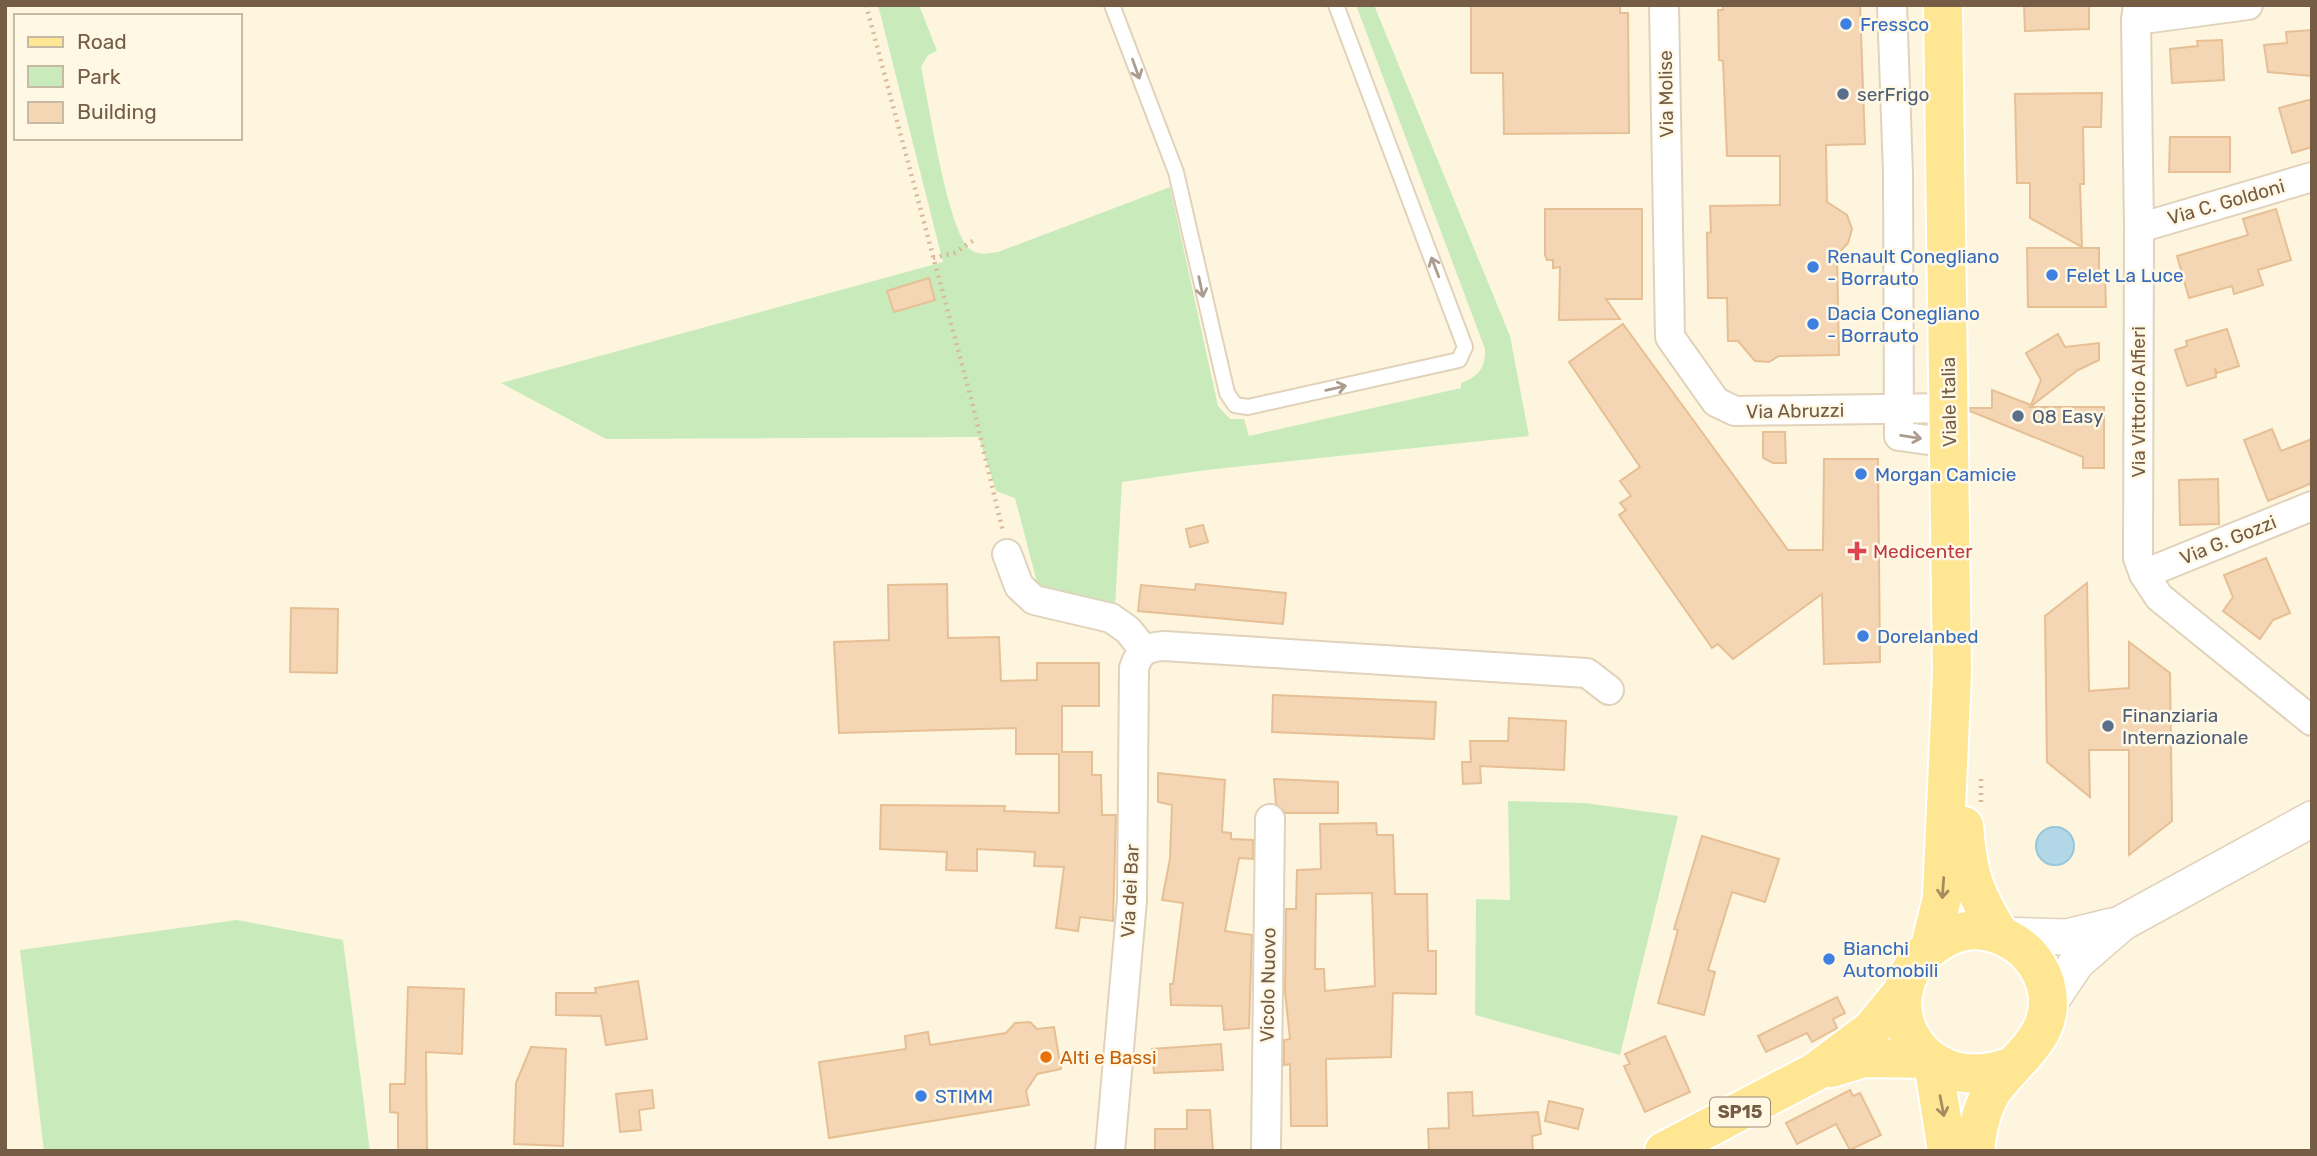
<svg xmlns="http://www.w3.org/2000/svg" width="2317" height="1156" font-family="Rubik,sans-serif">
<style>
.green{fill:#c9ebbc}
.water{fill:#b2d8e7;stroke:#98c6d9;stroke-width:2}
.building{fill:#f4d6b4;stroke:#e7bf94;stroke-width:2;fill-rule:evenodd}
.lines{fill:none;stroke-linecap:round;stroke-linejoin:round}
.service-casing{stroke:#e1d2ba;stroke-width:18}
.minor-casing{stroke:#e1d2ba;stroke-width:32}
.tertiary-casing{stroke:#e1d2ba;stroke-width:38}
.primary-casing{stroke:#fff;stroke-width:42}
.path{stroke:#d8ba98;stroke-width:4.5;stroke-dasharray:2 5;stroke-linecap:butt}
.service{stroke:#fff;stroke-width:14}
.minor{stroke:#fff;stroke-width:28}
.tertiary{stroke:#fff;stroke-width:35}
.primary{stroke:#ffe693;stroke-width:38}
.oneway{stroke:#ac9d8f}
.oneway2{stroke:#a58c60}
.shop-dot{fill:#3f7fe0;stroke:#fff8e5;stroke-width:2.5}
.service-dot{fill:#5c6f8a;stroke:#fff8e5;stroke-width:2.5}
.health-dot{fill:#e0444e;stroke:#fff8e5;stroke-width:2.5}
.food-dot{fill:#e8710a;stroke:#fff8e5;stroke-width:2.5}
.labels{text-anchor:middle;dominant-baseline:central;stroke-width:5;stroke-linejoin:round;paint-order:stroke}
.shield{fill:#fff8e5;stroke:#9e8b75;stroke-width:2}
.shield-label{font-size:18px;font-weight:bold;fill:#745c45}
.shop-label{font-size:19px;fill:#366cbe;stroke:#fff8e5;text-anchor:start}
.street-label{font-size:19px;fill:#745c45;stroke:#fff8e5}
.service-label{font-size:19px;fill:#4e5e75;stroke:#fff8e5;text-anchor:start}
.health-label{font-size:19px;fill:#be3a42;stroke:#fff8e5;text-anchor:start}
.food-label{font-size:19px;fill:#c56008;stroke:#fff8e5;text-anchor:start}
</style>
<rect width="100%" height="100%" fill="#fdf5de"/>
<g class="green">
<path d="M878 5H919L937 51 928 55 921 67C928 99 948 235 971 250 980 256 988 253 998 252L1170 187 1218 406 1230 419H1244L1249 436 1461 388V383C1478 377 1486 368 1485 349L1356 5H1374L1510 336 1529 436 1206 470 1122 482 1115 608 1039 590 1015 498 996 491 979 437 606 439 501 383 943 262Z"/>
<path d="M1508 801 1585 803 1678 816 1620 1055 1475 1015 1476 899 1510 900Z"/>
<path d="M237 920 343 940 370 1151H44L20 950Z"/>
</g>
<circle class="water" cx="2055" cy="846" r="19"/>
<g class="building">
<path d="M1471 5H1620V13H1628L1629 133 1504 134 1503 73H1471Z"/>
<path d="M1723 5H1860L1865 144 1826 145 1827 202 1847 215 1852 229 1848 243 1837 255 1839 355 1779 356 1769 362 1755 361 1738 341H1728L1727 298H1708L1707 233 1711 232 1710 206 1780 205V156H1727L1723 61 1719 60 1718 10H1723Z"/>
<path d="M2024 5H2089V29L2025 31Z"/>
<path d="M2312 30V76L2268 72 2264 45 2287 43 2286 32Z"/>
<path d="M2222 40 2224 80 2172 83 2170 49 2198 46 2197 41Z"/>
<path d="M2102 93 2101 127H2083L2084 184H2080L2082 247 2030 218V183H2017L2015 94Z"/>
<path d="M2312 99V147L2292 153 2279 108Z"/>
<path d="M2170 137H2230V172H2169Z"/>
<path d="M1545 209H1642V299H1606L1620 319 1559 320 1560 267 1553 268V260H1547L1545 255Z"/>
<path d="M2276 209 2291 260 2258 270 2263 285 2234 294 2232 286 2189 298 2177 256 2248 235 2243 219Z"/>
<path d="M2027 248H2099V276H2105L2106 307H2028Z"/>
<path d="M929 278 935 300 894 312 887 291Z"/>
<path d="M1623 324 1788 550H1823L1824 459H1878L1880 662 1824 664 1822 594 1733 659 1718 644 1712 648 1619 515 1626 510 1620 503 1631 496 1620 481 1640 467 1569 362Z"/>
<path d="M2227 329 2239 366 2217 373 2215 368 2216 377 2187 386 2175 350 2187 346 2186 341Z"/>
<path d="M2058 334 2065 347 2099 343V360L2078 370 2030 407H2104V468H2083V457L1970 411V408H1992V390L2031 405 2041 380 2026 353Z"/>
<path d="M2272 429 2281 451 2312 439V483L2268 501 2244 440Z"/>
<path d="M1763 432H1785L1786 463H1773L1763 458Z"/>
<path d="M2218 479 2219 524 2180 525 2179 480Z"/>
<path d="M1203 525 1208 542 1190 547 1186 529Z"/>
<path d="M2266 558 2290 613 2273 620 2260 639 2223 611 2233 597 2224 575Z"/>
<path d="M2087 583 2089 691 2129 688V642L2170 673 2172 821 2129 855V750H2089L2090 797 2047 762 2045 616Z"/>
<path d="M947 584 948 638 999 637 1001 681 1037 680V663H1099V706H1062V752H1092V775H1101L1102 815H1116L1113 921 1080 917 1078 931 1056 928 1064 867 1034 866 1035 852 977 849V871L946 870 947 852 880 849 881 805 1005 806 1004 811 1059 813V754H1016V728L839 733 834 642 889 640 888 585Z"/>
<path d="M1196 584 1286 593 1283 624 1138 611 1141 585 1195 590Z"/>
<path d="M291 608 338 609 337 673 290 672Z"/>
<path d="M1273 695 1436 702 1434 739 1272 732Z"/>
<path d="M1509 718 1566 721 1564 770 1480 766 1481 783 1463 784 1462 762H1471L1470 741H1508Z"/>
<path d="M1158 773 1225 780 1222 832 1231 833V839L1253 840V859L1239 858 1225 931 1252 935 1249 1028 1224 1030 1222 1006 1171 1005 1170 984H1173L1183 903 1162 900 1170 859 1172 805 1158 802Z"/>
<path d="M1274 779 1338 782V813H1285L1276 804Z"/>
<path d="M1376 823 1377 835H1393L1395 894H1427L1428 951H1436V994L1393 993 1391 1057 1326 1059 1327 1126H1291L1290 1064 1284 1065V1040L1290 1039 1285 992 1286 909H1296L1297 870 1321 869 1320 824ZM1372 893 1375 986 1325 991 1324 969H1315L1316 894Z"/>
<path d="M1702 836 1779 859 1765 902 1732 892 1708 970 1715 972 1704 1015 1658 1003 1678 930 1674 929Z"/>
<path d="M638 981 647 1039 606 1045 601 1016 556 1015V993H596L595 988Z"/>
<path d="M408 987 464 989 462 1054 426 1052 427 1151H398V1113L390 1112V1084H405Z"/>
<path d="M1837 997 1845 1013 1833 1019 1837 1028 1812 1042 1807 1033 1766 1052 1758 1036Z"/>
<path d="M1030 1022 1037 1029 1054 1027 1061 1069 1037 1074 1026 1091 1029 1105 829 1138 819 1062 906 1049 905 1036 928 1032 930 1045 1006 1033 1015 1023Z"/>
<path d="M1665 1036 1690 1092 1645 1112 1624 1066 1630 1064 1625 1054Z"/>
<path d="M1221 1044 1223 1070 1154 1073 1152 1049Z"/>
<path d="M531 1047 566 1049 563 1146 514 1144 516 1083Z"/>
<path d="M652 1090 654 1108 639 1110 641 1130 620 1132 616 1094Z"/>
<path d="M1850 1090 1853 1096 1860 1093 1881 1135 1850 1150 1836 1124 1797 1144 1786 1123Z"/>
<path d="M1472 1092 1473 1116 1538 1112 1541 1134 1532 1136 1533 1151H1429L1428 1129 1449 1128 1448 1093Z"/>
<path d="M1549 1101 1583 1109 1578 1129 1545 1121Z"/>
<path d="M1187 1110H1210L1213 1151H1155V1129H1187Z"/>
</g>
<g class="lines">
<g class="service-casing">
<path id="service" d="M1112 5 1176 172 1227 393 1235 405 1248 407 1459 360 1465 347 1336 5"/>
</g>
<g class="minor-casing">
<g id="minor">
<path d="M1664 5 1670 337 1716 402 1735 411 1949 408"/>
<path d="M1892 5 1898 173 1899 436 1950 443"/>
<path d="M2138 5 2136 20 2139 228 2138 558 2144 574 2159 597 2312 721"/>
<path d="M2136 20 2248 5"/>
<path d="M2139 228 2312 177"/>
<path d="M1007 554 1019 586 1034 600 1111 618 1128 630 1144 650"/>
<path d="M2144 574 2312 506"/>
<path d="M1110 1151 1132 900 1134 668C1139 651 1147 647 1164 646L1587 673 1609 690"/>
<path d="M1266 1151 1270 819"/>
</g>
</g>
<g class="tertiary-casing">
<g id="tertiary">
<path d="M2000 935 2067 937 2112 926"/>
<path d="M2048 1005 2077 962 2122 923 2312 819"/>
</g>
</g>
<g class="primary-casing">
<g id="primary">
<path d="M1964 826C1968 875 1974 893 2000 935"/>
<path d="M1930 947 1942 898 1952 673 1943 5"/>
<path d="M1933 1062 1947 1151"/>
<path d="M1831 1068 1864 1058 1929 1059"/>
<path d="M1664 1151 1815 1072 1871 1030 1904 990"/>
<path d="M1975 1151C1977 1130 1981 1108 1993 1090 2012 1062 2048 1041 2048 1003 2048 976 2032 951 2008 939 1987 928 1963 927 1942 940 1861 987 1914 1102 2009 1067"/>
</g>
</g>
<g class="path">
<path d="M866 5 972 402 1003 532"/>
<path d="M933 258 954 253 974 240"/>
<path d="M1981 779V802"/>
</g>
<use href="#service" class="service"/>
<use href="#minor" class="minor"/>
<use href="#tertiary" class="tertiary"/>
<use href="#primary" class="primary"/>
</g>
<defs><path id="oneway-shaft" d="M-6 0H5M1.5-3L5.5 0L1.5 3" fill="none" stroke-width="1.6" stroke-linecap="round" stroke-linejoin="round" transform="scale(1.75)"/></defs>
<g class="oneway">
<use href="#oneway-shaft" transform="translate(1136 69) rotate(70)"/>
<use href="#oneway-shaft" transform="translate(1435 267) rotate(-111)"/>
<use href="#oneway-shaft" transform="translate(1201 287) rotate(78)"/>
<use href="#oneway-shaft" transform="translate(1336 388) rotate(-13)"/>
<use href="#oneway-shaft" transform="translate(1911 437) rotate(9)"/>
</g>
<g class="oneway2">
<use href="#oneway-shaft" transform="translate(1943 888) rotate(94)"/>
<use href="#oneway-shaft" transform="translate(1942 1106) rotate(79)"/>
</g>
<g class="shop-dot">
<circle cx="1846" cy="24" r="7"/>
<circle cx="1813" cy="267" r="7"/>
<circle cx="2052" cy="275" r="7"/>
<circle cx="1813" cy="324" r="7"/>
<circle cx="1861" cy="474" r="7"/>
<circle cx="1863" cy="636" r="7"/>
<circle cx="1829" cy="959" r="7"/>
<circle cx="921" cy="1096" r="7"/>
</g>
<g class="service-dot">
<circle cx="1843" cy="94" r="7"/>
<circle cx="2018" cy="416" r="7"/>
<circle cx="2108" cy="726" r="7"/>
</g>
<path class="health-dot" d="M1853.5 540.5h7v7h7v7h-7v7h-7v-7h-7v-7h7z"/>
<circle class="food-dot" cx="1046" cy="1057" r="7"/>
<g class="labels">
<rect class="shield" x="1710" y="1097.5" width="60" height="29" rx="5"/>
<g class="shield-label">
<text x="1740" y="1112">SP15</text>
</g>
<g class="shop-label">
<text x="1860" y="24">Fressco</text>
<text x="1827" y="256">Renault Conegliano<tspan x="1827" dy="22">- Borrauto</tspan></text>
<text x="2066" y="275">Felet La Luce</text>
<text x="1827" y="313">Dacia Conegliano<tspan x="1827" dy="22">- Borrauto</tspan></text>
<text x="1875" y="474">Morgan Camicie</text>
<text x="1877" y="636">Dorelanbed</text>
<text x="1843" y="948">Bianchi<tspan x="1843" dy="22">Automobili</tspan></text>
<text x="935" y="1096">STIMM</text>
</g>
<g class="street-label">
<text transform="translate(1666 94) rotate(-91)">Via Molise</text>
<text transform="translate(2226 202) rotate(-16)">Via C. Goldoni</text>
<text transform="translate(1949 402) rotate(-91)">Viale Italia</text>
<text transform="translate(2138 402) rotate(-90)">Via Vittorio Alfieri</text>
<text transform="translate(1795 411) rotate(-1)">Via Abruzzi</text>
<text transform="translate(2228 540) rotate(-22)">Via G. Gozzi</text>
<text transform="translate(1130 891) rotate(-87)">Via dei Bar</text>
<text transform="translate(1268 985) rotate(-89)">Vicolo Nuovo</text>
</g>
<g class="service-label">
<text x="1857" y="94">serFrigo</text>
<text x="2032" y="416">Q8 Easy</text>
<text x="2122" y="715">Finanziaria<tspan x="2122" dy="22">Internazionale</tspan></text>
</g>
<g class="health-label">
<text x="1873" y="551">Medicenter</text>
</g>
<g class="food-label">
<text x="1060" y="1057">Alti e Bassi</text>
</g>
</g>
<rect width="2317" height="1156" fill="none" stroke="#745c45" stroke-width="14"/>
<rect x="14" y="14" width="228" height="126" fill="#fff8e5" stroke="#c7baa5" stroke-width="2"/>
<rect x="28" y="37" width="35" height="10" fill="#ffe693" stroke="#c7baa5" stroke-width="2"/>
<text x="77" y="49" font-size="21" fill="#745c45">Road</text>
<rect x="28" y="66" width="35" height="21" fill="#c9ebbc" stroke="#c7baa5" stroke-width="2"/>
<text x="77" y="84" font-size="21" fill="#745c45">Park</text>
<rect x="28" y="102" width="35" height="21" fill="#f4d6b4" stroke="#c7baa5" stroke-width="2"/>
<text x="77" y="119" font-size="21" fill="#745c45">Building</text>
</svg>
